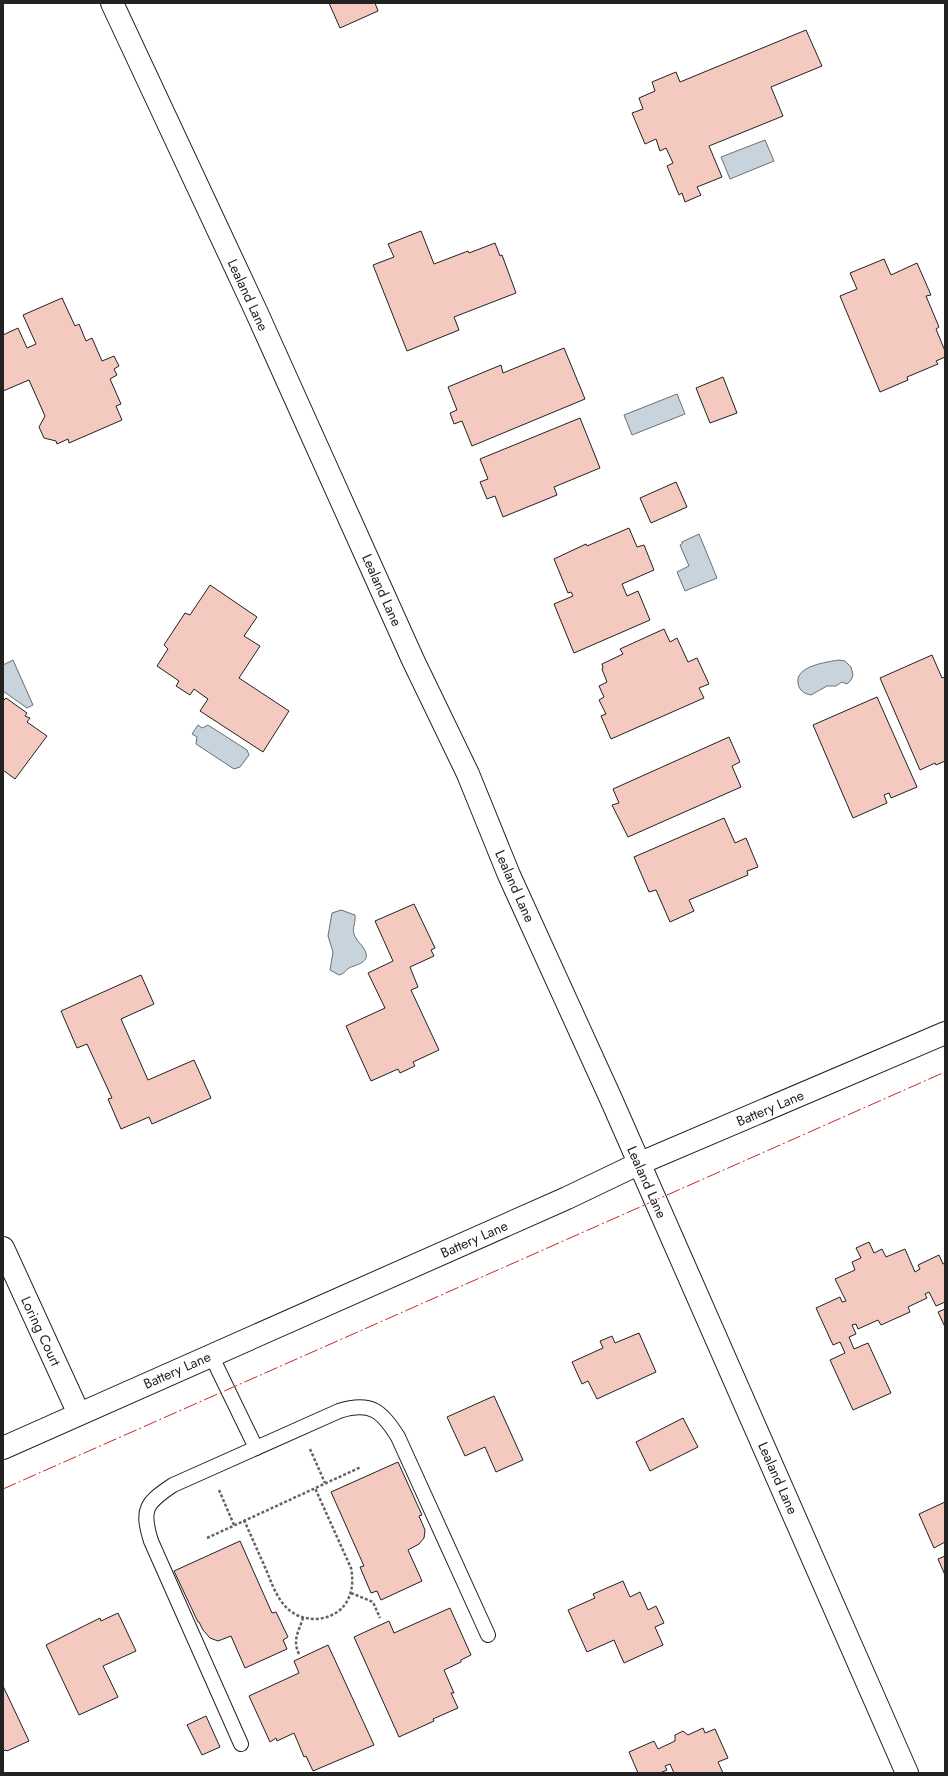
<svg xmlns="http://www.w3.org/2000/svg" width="948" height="1776" font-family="Jost,sans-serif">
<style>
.water{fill:#c7d3dd;stroke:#6f6f6f}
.building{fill:#f3c9c0;stroke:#222}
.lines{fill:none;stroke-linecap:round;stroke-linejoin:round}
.lane-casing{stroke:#222;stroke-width:16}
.street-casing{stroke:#222;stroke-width:24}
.secondary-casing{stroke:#222;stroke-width:24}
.path{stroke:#646464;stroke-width:2.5;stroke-dasharray:3 2;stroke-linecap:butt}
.lane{stroke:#fff;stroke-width:14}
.street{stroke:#fff;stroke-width:22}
.secondary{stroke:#fff;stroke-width:22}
.power{stroke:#c62828;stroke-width:1;stroke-dasharray:14 3 2 3;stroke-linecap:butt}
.labels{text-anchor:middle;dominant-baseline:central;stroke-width:3;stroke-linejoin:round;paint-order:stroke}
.street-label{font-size:14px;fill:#222;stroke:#fff}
</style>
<rect width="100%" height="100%" fill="#fff"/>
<g class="water">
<path d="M765 140 774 161 730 179 721 157Z"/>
<path d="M677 394 685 414 632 435 624 415Z"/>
<path d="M699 534 717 578 685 591 677 572 689 566 680 545 682 544V542Z"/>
<path d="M13 660 33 705 27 708 3 691V665Z"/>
<path d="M839 660 845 661 851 667 853 675 851 680 847 684 842 682 836 686H827L811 695C805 694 799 691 798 683 795 666 827 662 839 660Z"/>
<path d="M198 725 202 728 208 725 247 750 249 755 240 767 234 769 196 744 197 737 192 734Z"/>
<path d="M341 910 355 915C356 922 352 928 354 934 356 941 364 946 366 953 369 963 355 965 349 968 345 971 344 974 339 975L330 970 333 952 328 936 332 913Z"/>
</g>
<g class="building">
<path d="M329 3H375L378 11 340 28Z"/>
<path d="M806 30 822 66 771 87 783 116 709 146 722 177 697 187 701 195 685 202 682 193 679 195 667 166 673 163 666 148 660 151 656 139 645 144 632 113 643 109 639 98 655 91 652 82 676 72 680 82Z"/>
<path d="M421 231 434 264 468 251 469 253 495 243 500 256 502 255 516 293 454 317 459 330 407 351 373 265 394 257 388 244Z"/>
<path d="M884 259 891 275 917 263 931 295 926 296 939 327 936 329 945 351V357L936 361 938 364 907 377 908 380 880 392 840 296 857 289 850 273Z"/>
<path d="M62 298 75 326 79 324 86 341 92 338 102 361 114 356 119 366 114 369 117 375 110 379 121 404 116 406 122 420 69 443 68 439 57 444 56 441 44 438 39 427 45 416 29 380 3 391V335L18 328 27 348 36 344 23 315Z"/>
<path d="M564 348 585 399 472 446 462 421 454 424 450 413 457 410 448 387 501 365 503 373Z"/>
<path d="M723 377 737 413 710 423 696 388Z"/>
<path d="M580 418 600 468 554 487 557 495 503 517 495 496 487 499 480 482 488 479 480 459Z"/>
<path d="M676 482 687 507 651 523 640 498Z"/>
<path d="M629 528 637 547 644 545 654 570 622 584 627 596 638 591 650 620 574 653 554 604 573 596 571 592 568 593 554 559 586 544 587 546Z"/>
<path d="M210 585 257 617 244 636 260 646 239 678 289 711 263 752 200 711 208 699 194 689 190 695 176 686 179 681 157 666 168 649 164 645 185 613 190 615Z"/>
<path d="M664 629 670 642 677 638 688 662 697 658 709 684 699 688 704 698 611 739 601 716 606 714 599 700 604 697 599 686 607 682 602 669 603 668 602 664 623 654 620 649Z"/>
<path d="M932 655 942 678 945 677V761L936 765 935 763 920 770 880 678Z"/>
<path d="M877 697 917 787 891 798 889 793 884 795 887 803 853 818 813 725Z"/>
<path d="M6 698 27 713 25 716 30 718 27 722 47 736 15 779 3 770V701Z"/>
<path d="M729 737 740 762 732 766 741 787 628 837 612 805 619 803 613 789Z"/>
<path d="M724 818 735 843 746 838 758 867 747 871 748 875 689 900 694 911 670 922 656 890 649 892 634 857Z"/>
<path d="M414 904 435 948 431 950 434 956 410 967 418 987 411 990 439 1050 413 1062 415 1066 400 1073 398 1069 371 1081 346 1026 385 1008 368 973 393 961 375 921Z"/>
<path d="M141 975 154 1004 121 1019 148 1080 194 1060 211 1098 152 1124 149 1117 121 1129 108 1099 112 1098 87 1044 77 1048 61 1011Z"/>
<path d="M869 1242 874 1253 882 1249 886 1257 905 1249 915 1272 920 1269 918 1265 939 1255 943 1264 945 1263V1302L936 1306 929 1292 925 1294 927 1298 908 1307 910 1312 881 1325 878 1320 858 1329 856 1324 852 1325 856 1334 849 1337 854 1349 868 1343 891 1393 853 1410 830 1360 845 1353 840 1342 833 1345 816 1308 840 1297 842 1302 846 1301 835 1279 855 1270 852 1262 861 1258 856 1248Z"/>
<path d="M945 1309V1327L938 1312Z"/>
<path d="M639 1333 656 1372 597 1399 588 1381 582 1384 572 1362 603 1348 600 1341 612 1336 615 1343Z"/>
<path d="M494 1396 523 1460 496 1472 485 1447 465 1456 447 1417Z"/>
<path d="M683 1418 698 1447 650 1471 636 1442Z"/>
<path d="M398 1462 422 1515 419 1516 425 1530 424 1538 419 1544 408 1550 422 1581 381 1600 377 1591 371 1593 360 1567 364 1566 331 1492Z"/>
<path d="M945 1502V1542L934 1548 919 1514Z"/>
<path d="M240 1541 272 1613 276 1612 288 1637 283 1640 287 1649 245 1668 231 1636 218 1641 210 1638 203 1630 199 1622H198L174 1571Z"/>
<path d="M945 1556V1575L938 1559Z"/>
<path d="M623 1581 630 1597 640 1592 648 1610 656 1606 664 1623 655 1627 663 1645 624 1663 614 1640 587 1652 568 1610 595 1598 593 1594Z"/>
<path d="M450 1608 471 1655 461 1660V1662L444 1670 454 1693H451L458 1708 433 1719 434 1721 399 1737 354 1637 389 1621 394 1633Z"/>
<path d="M118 1613 136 1651 103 1666 118 1697 79 1715 46 1645 100 1618 101 1621Z"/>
<path d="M328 1645 374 1745 313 1771 306 1756 304 1757 294 1733 277 1741 276 1738 270 1742 249 1696 299 1673 294 1661Z"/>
<path d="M3 1686 29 1741 7 1751 6 1750 3 1751Z"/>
<path d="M206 1716 220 1747 202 1755 187 1725Z"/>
<path d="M703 1728 705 1733 715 1729 728 1758 718 1762 723 1773H674L670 1764 665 1766 667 1770 660 1773H638L629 1752 654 1741 658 1749 675 1741V1735L683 1731 688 1735Z"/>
</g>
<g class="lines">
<g class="lane-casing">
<g id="lane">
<path d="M211 1355 256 1448"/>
<path d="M241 1744 151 1541C141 1509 146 1503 173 1485L339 1411C371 1401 382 1411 398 1437L488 1635"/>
</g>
</g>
<g class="street-casing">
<path id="street" d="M3 1248 79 1414"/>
</g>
<g class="secondary-casing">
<g id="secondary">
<path d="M112 3 256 311 413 660 468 774 509 875 611 1099 907 1773"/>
<path d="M3 1448 567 1198 638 1164 945 1033"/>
</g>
</g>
<g class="path">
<path d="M310 1449 325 1483"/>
<path d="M219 1490 234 1525"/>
<path d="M244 1520C252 1538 260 1556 268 1574 272 1585 277 1597 285 1606 299 1622 324 1623 340 1610 352 1599 354 1583 351 1568L315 1488"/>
<path d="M207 1538 361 1467"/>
<path d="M351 1593 373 1602 380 1618"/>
<path d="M299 1654C292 1640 299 1631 303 1618"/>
</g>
<use href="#lane" class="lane"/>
<use href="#street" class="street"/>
<use href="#secondary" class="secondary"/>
<path class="power" d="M3 1489 945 1072"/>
</g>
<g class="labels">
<g class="street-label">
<text transform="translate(248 295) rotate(65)">Lealand Lane</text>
<text transform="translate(382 590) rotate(66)">Lealand Lane</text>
<text transform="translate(515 886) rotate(66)">Lealand Lane</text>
<text transform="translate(770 1108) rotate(-23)">Battery Lane</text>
<text transform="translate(647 1182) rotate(66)">Lealand Lane</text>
<text transform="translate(474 1239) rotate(-24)">Battery Lane</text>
<text transform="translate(41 1331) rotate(65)">Loring Court</text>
<text transform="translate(177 1370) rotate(-24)">Battery Lane</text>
<text transform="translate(778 1478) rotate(66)">Lealand Lane</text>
</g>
</g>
<rect width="948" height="1776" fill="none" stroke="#222222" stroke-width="8"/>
</svg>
